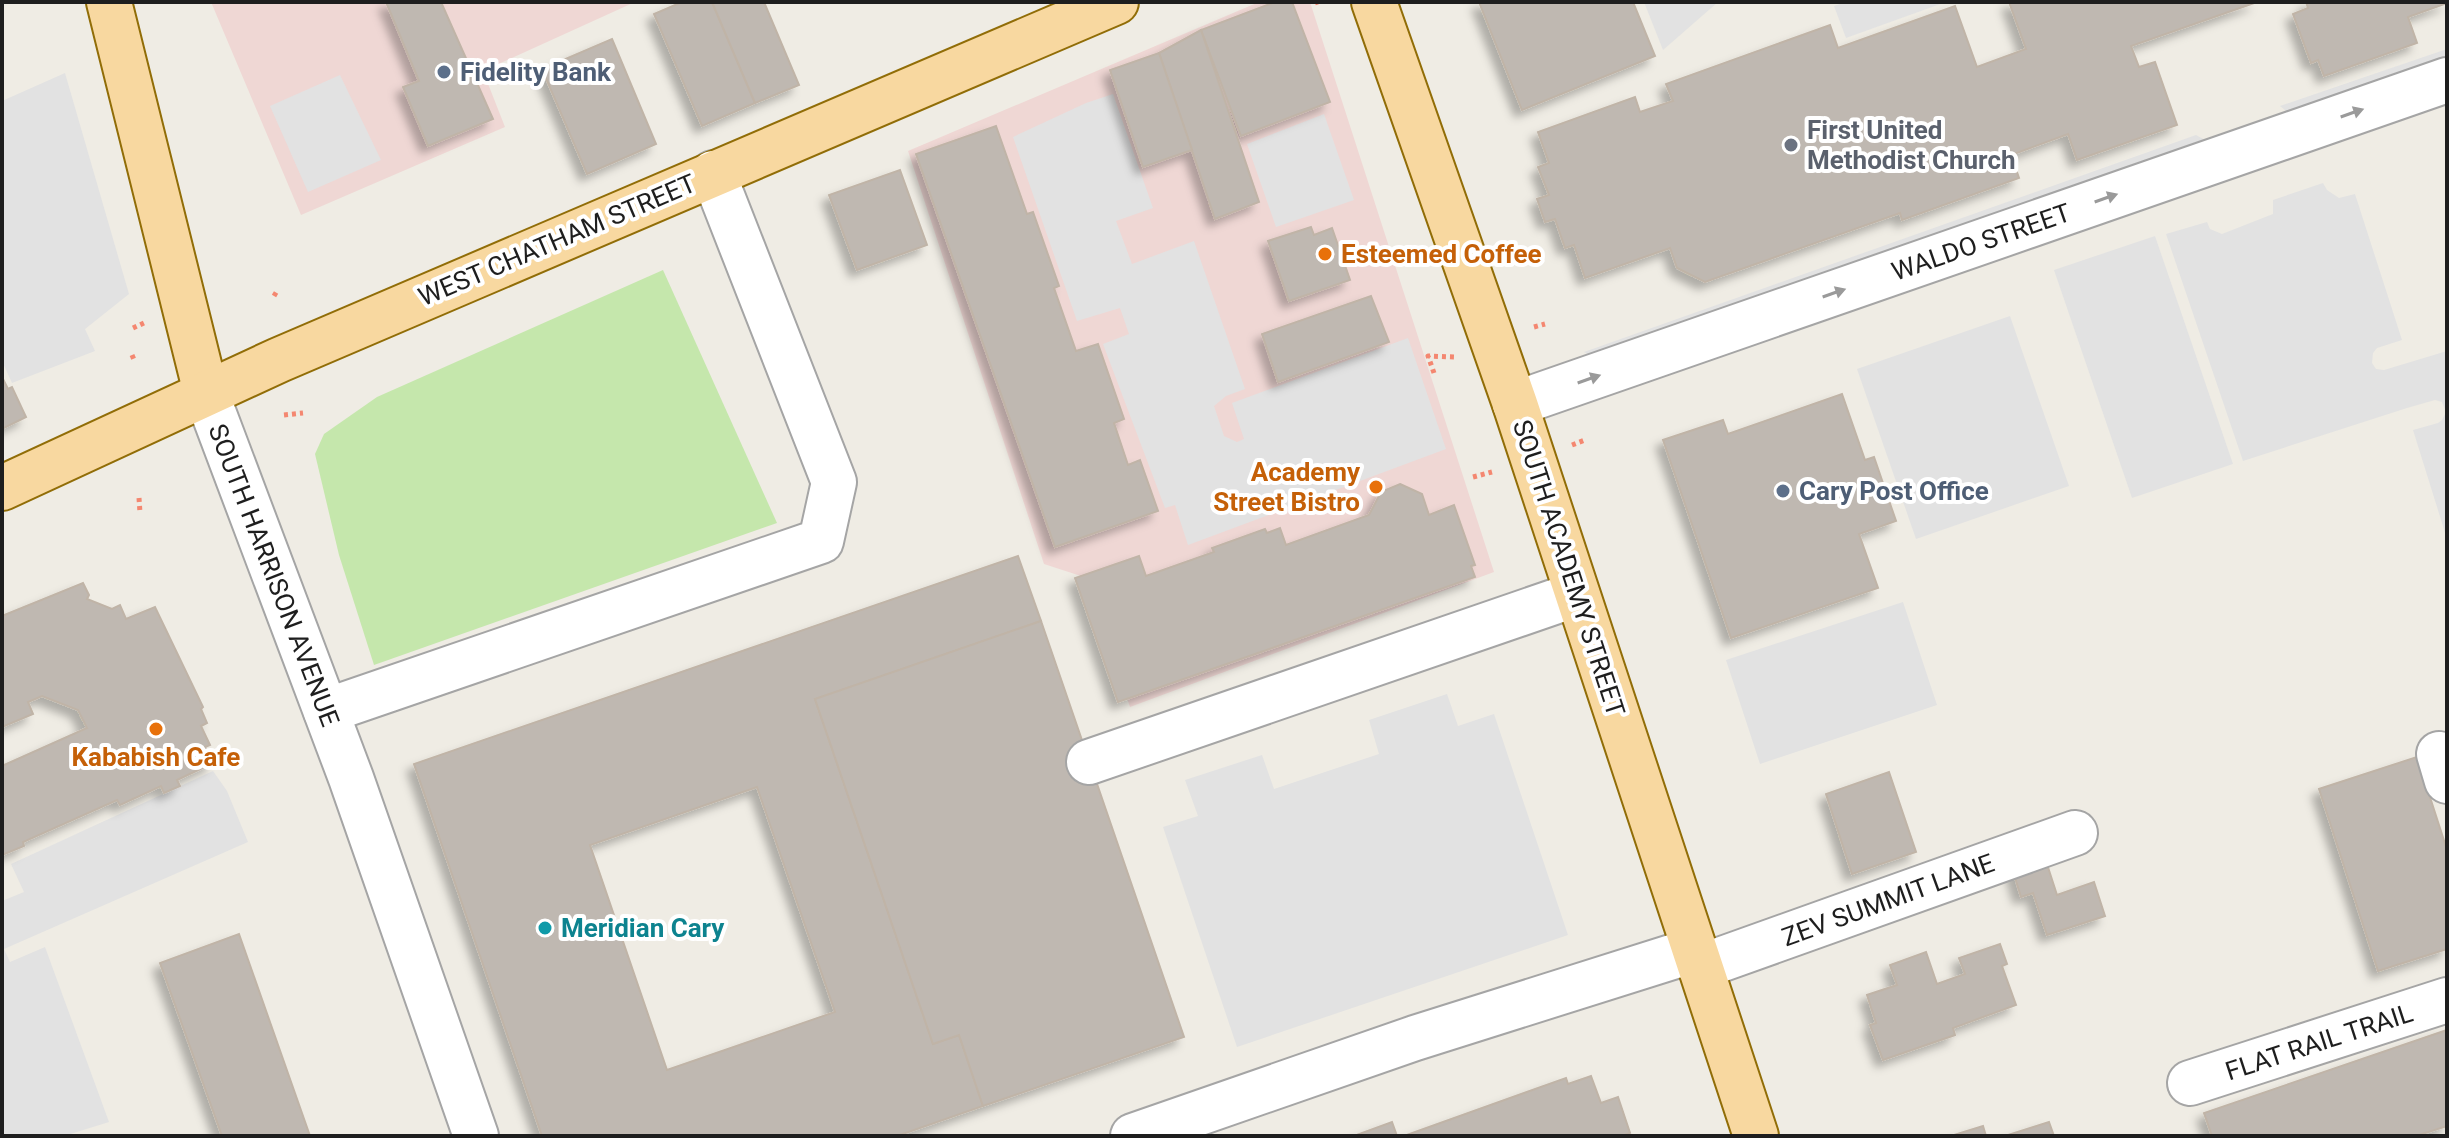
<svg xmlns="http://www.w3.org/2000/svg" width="2449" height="1138" font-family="Roboto,sans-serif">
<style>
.commercial{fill:#efd7d4}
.grass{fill:#c5e7ac}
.parking{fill:#e2e2e2}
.building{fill:#bfb8b1;stroke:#c0b4a7;stroke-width:2;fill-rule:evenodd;filter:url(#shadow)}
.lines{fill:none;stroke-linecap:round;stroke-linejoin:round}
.minor-casing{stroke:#a5a5a5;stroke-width:48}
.major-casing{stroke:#916d07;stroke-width:48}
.path{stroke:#f48770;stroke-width:5;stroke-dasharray:4 4;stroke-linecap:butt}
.minor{stroke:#fff;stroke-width:44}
.major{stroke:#f8d8a0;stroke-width:44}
.oneway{fill:#9a9a9a}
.service-dot{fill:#5c6f8a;stroke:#fff;stroke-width:3}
.worship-dot{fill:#6b7280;stroke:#fff;stroke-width:3}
.food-dot{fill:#e8710a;stroke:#fff;stroke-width:3}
.culture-dot{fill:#0f9aa8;stroke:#fff;stroke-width:3}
.labels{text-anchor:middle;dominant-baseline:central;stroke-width:8;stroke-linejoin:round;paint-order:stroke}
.service-label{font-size:26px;font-weight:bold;fill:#4e5e75;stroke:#fff;text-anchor:start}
.worship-label{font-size:26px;font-weight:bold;fill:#5b616d;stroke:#fff;text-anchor:start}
.street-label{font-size:26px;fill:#1e1e1e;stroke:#fff}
.food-label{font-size:26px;font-weight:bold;fill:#c56008;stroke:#fff;text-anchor:start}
.culture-label{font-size:26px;font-weight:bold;fill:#0d838f;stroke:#fff;text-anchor:start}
</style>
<defs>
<filter id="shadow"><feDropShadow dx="-7" dy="7" stdDeviation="4" flood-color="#0004"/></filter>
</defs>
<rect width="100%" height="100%" fill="#efece4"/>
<g class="commercial">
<path d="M211 2H635L483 71 505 127 301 215Z"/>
<path d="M1259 2H1310L1494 572 1130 707 1087 578 1044 564 908 151Z"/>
</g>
<path class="grass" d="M663 270 777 523 374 665 339 555 315 454 324 434 377 397Z"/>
<g class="parking">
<path d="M1644 2H1718L1663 50Z"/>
<path d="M1846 2H1946L1846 38 1834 6Z"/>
<path d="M2447 49V78L2306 127 2280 106Z"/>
<path d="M65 73 129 294 85 329 95 351 12 383 2 361V101Z"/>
<path d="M340 75 381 160 308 192 270 106Z"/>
<path d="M1113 94 1153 208 1116 221 1132 264 1194 241 1245 389 1226 396 1214 406 1224 436 1237 442 1244 439 1232 403 1408 338 1446 449 1188 545 1175 505 1165 508 1103 344 1129 334 1120 308 1077 321 1013 137 1086 103Z"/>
<path d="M1324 114 1354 200 1276 227 1247 144Z"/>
<path d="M2196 135 2231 154 1614 368 1584 352Z"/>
<path d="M2323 183 2327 190 2339 198 2355 194 2402 340 2377 348 2373 353 2372 363 2376 369 2384 370 2447 351V539L2413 430 2438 423 2442 420 2446 412 2442 402 2435 400 2407 408 2243 461 2166 234 2207 222 2210 229 2222 234 2273 214V200Z"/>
<path d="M2155 236 2233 464 2132 498 2054 270Z"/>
<path d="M2010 316 2069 486 1916 539 1857 369Z"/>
<path d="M1903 602 1937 705 1760 764 1726 660Z"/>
<path d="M1447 694 1458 726 1494 714 1568 935 1237 1047 1163 827 1198 816 1185 780 1262 755 1274 789 1379 754 1369 720Z"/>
<path d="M213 771 227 791 248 842 4 949 10 962 45 947 109 1122 64 1136H2V901L24 892 11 864Z"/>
</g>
<g class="building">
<path d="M386 2H441L493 119 428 146 403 87 419 81Z"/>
<path d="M682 2H712L755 103 702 126 654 14Z"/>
<path d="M712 2H764L799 85 755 103Z"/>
<path d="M1275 2H1292L1330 102 1241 136 1201 30Z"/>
<path d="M1479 2H1633L1655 56 1522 110Z"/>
<path d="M2009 2H2257L2131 46 2139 67 2155 62 2177 125 2077 160 2068 134 2011 155 2019 178 1902 220 1900 213 1705 282 1677 268 1670 248 1585 278 1574 245 1565 248 1555 219 1545 222 1537 199 1549 195 1538 167 1549 163 1538 132 1635 97 1640 112 1673 101 1666 84 1830 25 1838 48 1955 6 1977 67 2026 49Z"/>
<path d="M2306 2H2447V3L2408 17 2417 43 2324 76 2318 60 2311 63 2293 14 2308 8Z"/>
<path d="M1201 30 1259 202 1215 219 1159 53Z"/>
<path d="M612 39 656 144 587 174 542 69Z"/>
<path d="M1159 53 1192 150 1143 167 1110 70Z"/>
<path d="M996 126 1027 214 1033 212 1059 286 1054 288 1076 351 1098 344 1124 419 1114 423 1128 465 1140 460 1158 511 1055 547 916 154Z"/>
<path d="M900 170 927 245 857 270 829 195Z"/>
<path d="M1311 227 1314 235 1332 228 1350 280 1289 301 1268 241Z"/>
<path d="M1371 296 1389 342 1278 382 1262 334Z"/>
<path d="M2 377 8 389 12 387 26 417 2 429Z"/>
<path d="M1842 394 1865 460 1874 457 1896 521 1859 534 1878 588 1731 638 1663 440 1723 420 1728 434Z"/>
<path d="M1400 484 1422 494 1429 515 1454 505 1475 565 1471 566 1475 577 1118 702 1075 578 1139 556 1146 576 1214 552 1212 548 1265 529 1267 533 1280 528 1286 545 1369 515 1381 492Z"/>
<path d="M1018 556 1041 621 815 699 933 1044 959 1035 983 1106 897 1136H542L414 764ZM757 787 835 1012 667 1070 590 845Z"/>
<path d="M83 583 89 595 87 599 112 609 120 605 126 619 155 607 203 707 201 709 207 723 201 726 210 745 205 747 213 763 177 780 180 786 164 793 161 786 120 805 117 800 23 842 24 846 2 855V766L87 728 78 710 42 696 28 702 33 714 2 727V616Z"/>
<path d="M1041 621 1184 1037 983 1106 959 1035 933 1044 815 699Z"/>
<path d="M2417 757 2447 850V949L2378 971 2319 789Z"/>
<path d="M1889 772 1916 852 1852 874 1826 794Z"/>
<path d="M2045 858 2057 895 2094 882 2105 916 2047 935 2033 893 2021 897 2012 868Z"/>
<path d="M239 934 310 1136H222L160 963Z"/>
<path d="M2000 944 2007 964 2002 966 2016 1005 1953 1028 1955 1035 1883 1060 1870 1025 1876 1023 1867 995 1897 985 1890 965 1926 952 1937 984 1965 974 1959 958Z"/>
<path d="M2447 1030V1126L2416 1136H2212L2204 1113Z"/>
<path d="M1591 1076 1601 1103 1618 1097 1630 1133 1622 1136H1404L1566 1078 1568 1084Z"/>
<path d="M1392 1122 1397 1136H1354Z"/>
<path d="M2049 1122 2054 1136H2005Z"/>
<path d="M1983 1126 1986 1136H1954V1135Z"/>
</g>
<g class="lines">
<g class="minor-casing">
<g id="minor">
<path d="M206 393 351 778 476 1136"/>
<path d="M1515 404 2447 80"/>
<path d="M326 711 821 541 834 482 713 173"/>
<path d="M2439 754 2447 781"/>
<path d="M1089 762 1577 594"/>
<path d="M1700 967 2075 833"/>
<path d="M2190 1083 2447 1000"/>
<path d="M1133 1136 1415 1038 1694 950"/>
</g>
</g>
<g class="major-casing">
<g id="major">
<path d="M109 2 206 393"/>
<path d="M1374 2 1515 404 1756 1136"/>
<path d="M2 488 279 360 1116 2"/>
</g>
</g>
<g class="path">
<path d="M1315 3 1318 2"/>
<path d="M274 296 277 291"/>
<path d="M1534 327 1545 324"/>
<path d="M133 328 146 322"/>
<path d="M132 355 135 362"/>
<path d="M1434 373 1428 356 1454 357"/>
<path d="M284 415 303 413"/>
<path d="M1572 445 1585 440"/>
<path d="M1473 477 1492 472"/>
<path d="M139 498 140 513"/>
</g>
<use href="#minor" class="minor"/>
<use href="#major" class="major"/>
</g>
<defs><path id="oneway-solid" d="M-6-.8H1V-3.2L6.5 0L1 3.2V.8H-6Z" transform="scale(2)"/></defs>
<g class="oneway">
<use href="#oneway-solid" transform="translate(2352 113) rotate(-19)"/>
<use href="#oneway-solid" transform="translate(2106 198) rotate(-19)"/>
<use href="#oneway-solid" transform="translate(1834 293) rotate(-19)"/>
<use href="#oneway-solid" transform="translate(1589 379) rotate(-19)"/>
</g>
<g class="service-dot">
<circle cx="444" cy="72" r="8"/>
<circle cx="1783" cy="491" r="8"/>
</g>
<circle class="worship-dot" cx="1791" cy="145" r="8"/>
<g class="food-dot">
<circle cx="1325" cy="254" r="8"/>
<circle cx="1376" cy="487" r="8"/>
<circle cx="156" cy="729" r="8"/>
</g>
<circle class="culture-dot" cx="545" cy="928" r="8"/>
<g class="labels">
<g class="service-label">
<text x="460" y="72">Fidelity Bank</text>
<text x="1799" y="491">Cary Post Office</text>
</g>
<g class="worship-label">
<text x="1807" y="130">First United<tspan x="1807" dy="30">Methodist Church</tspan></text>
</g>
<g class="street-label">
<text transform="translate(557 240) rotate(-23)">WEST CHATHAM STREET</text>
<text transform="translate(1981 242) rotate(-19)">WALDO STREET</text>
<text transform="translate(1569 568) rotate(72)">SOUTH ACADEMY STREET</text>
<text transform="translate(274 575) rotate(69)">SOUTH HARRISON AVENUE</text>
<text transform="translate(1888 900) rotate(-20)">ZEV SUMMIT LANE</text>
<text transform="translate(2319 1042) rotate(-18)">FLAT RAIL TRAIL</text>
</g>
<g class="food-label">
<text x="1341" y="254">Esteemed Coffee</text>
<text x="1360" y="472" text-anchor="end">Academy<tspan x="1360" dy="30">Street Bistro</tspan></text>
<text x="156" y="757" text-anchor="middle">Kababish Cafe</text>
</g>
<g class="culture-label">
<text x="561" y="928">Meridian Cary</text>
</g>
</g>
<rect width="2449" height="1138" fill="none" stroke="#1e1e1e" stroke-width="8"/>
</svg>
